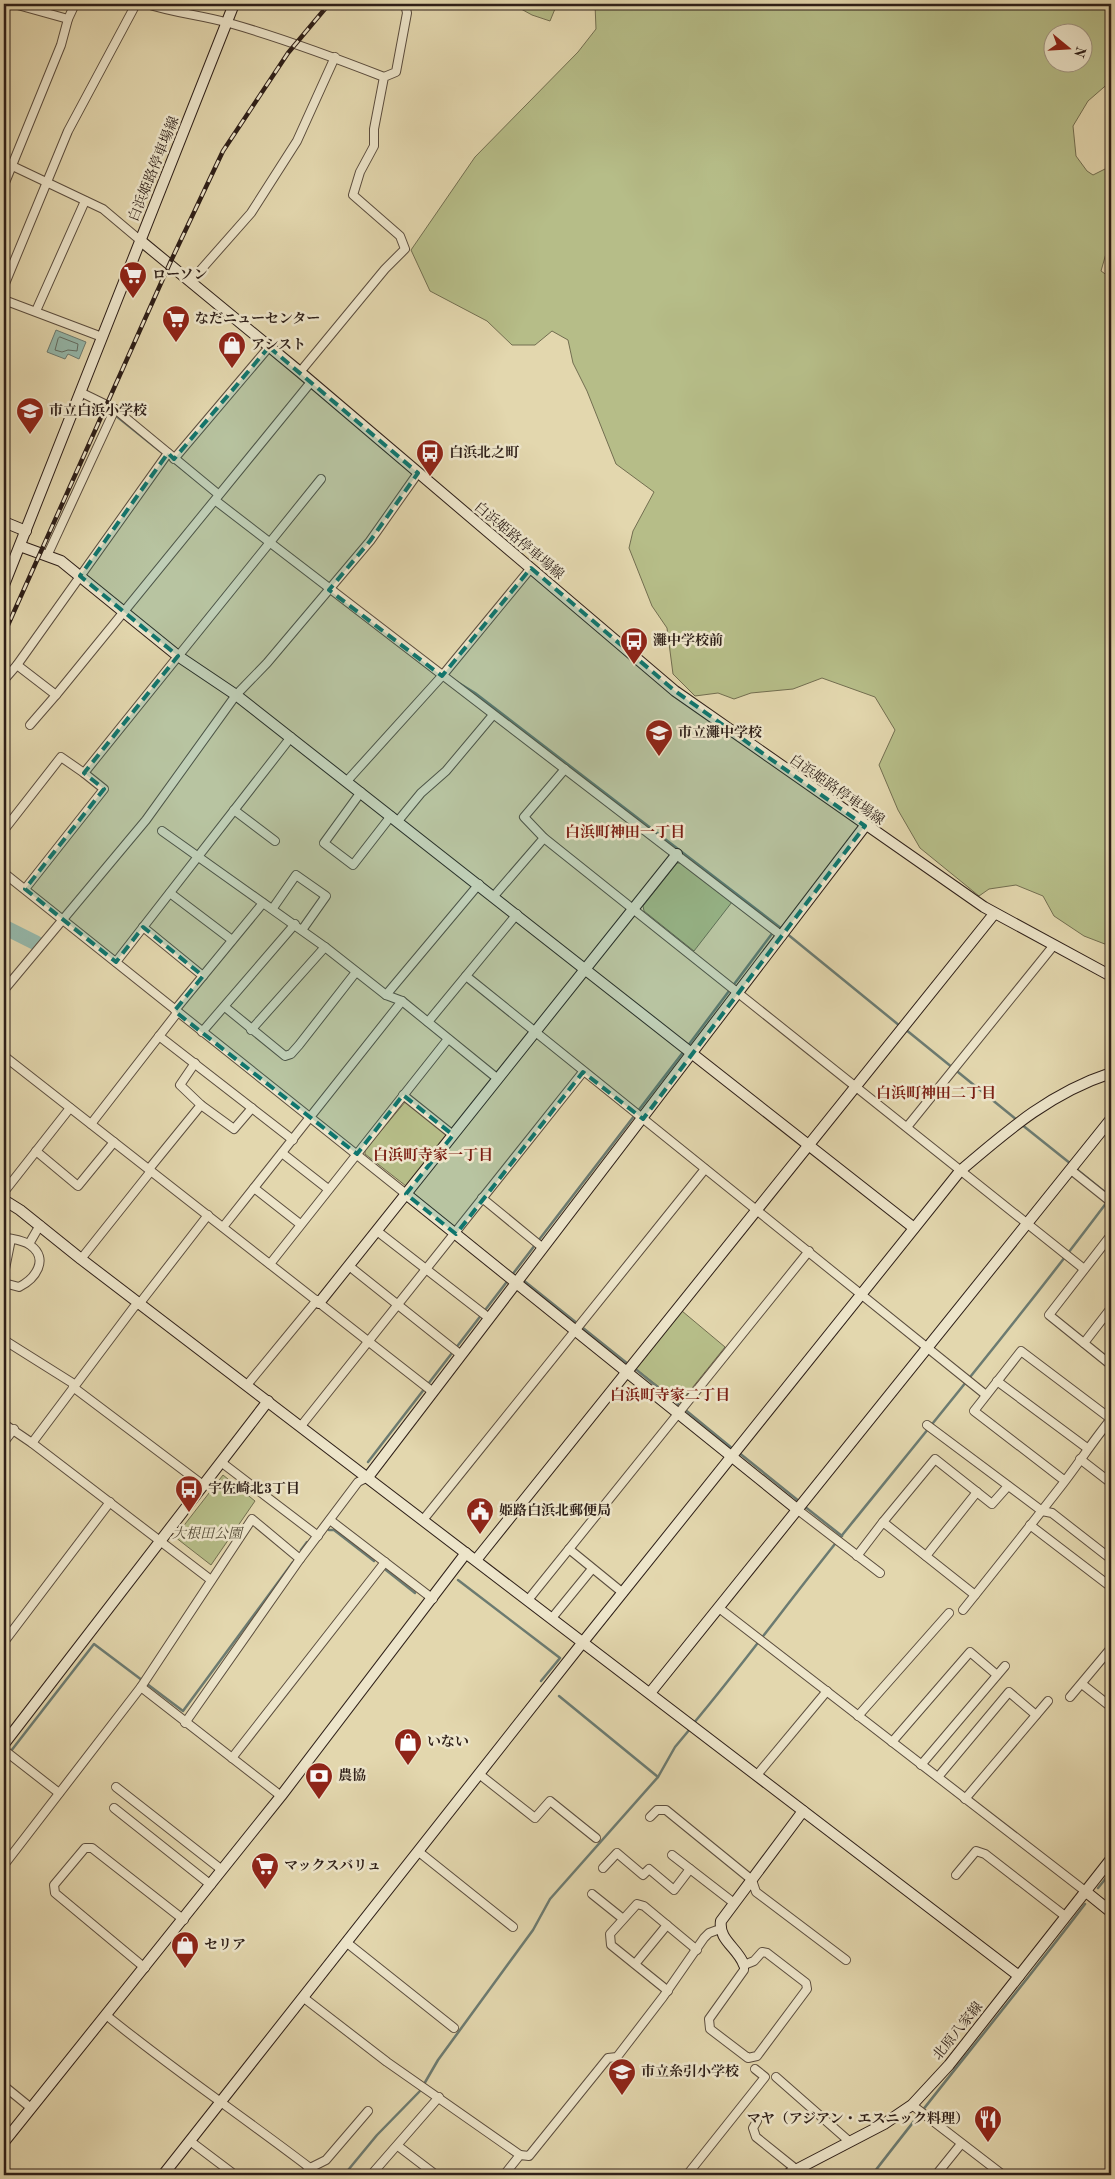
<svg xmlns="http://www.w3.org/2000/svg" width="1115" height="2179" font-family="'Old Standard TT','Noto Serif JP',serif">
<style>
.green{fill:#b6bd88;stroke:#726e50;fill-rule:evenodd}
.water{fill:#95b9ac;stroke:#6c7b71}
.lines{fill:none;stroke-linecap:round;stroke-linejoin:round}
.shore{stroke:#626c62;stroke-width:1}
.stream{stroke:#6c7b71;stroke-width:2.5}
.river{stroke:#95b9ac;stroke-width:15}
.street-casing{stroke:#5b4d3e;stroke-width:10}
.secondary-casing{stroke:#2e1f18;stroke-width:12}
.street{stroke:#ede5ca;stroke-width:8}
.secondary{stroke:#ede5ca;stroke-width:10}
.rail-casing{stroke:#2e1f18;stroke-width:4.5}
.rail{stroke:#ede5ca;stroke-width:2.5;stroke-dasharray:8;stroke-linecap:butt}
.marked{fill:#0f766e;fill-opacity:0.2;stroke:#0f766e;stroke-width:4;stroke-dasharray:10 6;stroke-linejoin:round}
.labels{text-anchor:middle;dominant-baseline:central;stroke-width:5;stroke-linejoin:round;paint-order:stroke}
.street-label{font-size:14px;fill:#2e1f18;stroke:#ede5ca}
.poi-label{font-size:14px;font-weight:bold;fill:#2e1f18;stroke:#ede5ca;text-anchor:start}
.park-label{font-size:14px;font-style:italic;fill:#574e3a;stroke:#ede5ca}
.neighbourhood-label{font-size:15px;font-weight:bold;fill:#7a1f14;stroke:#ede5ca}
</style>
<rect width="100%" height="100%" fill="#e3d7ae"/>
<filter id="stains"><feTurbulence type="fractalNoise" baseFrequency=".004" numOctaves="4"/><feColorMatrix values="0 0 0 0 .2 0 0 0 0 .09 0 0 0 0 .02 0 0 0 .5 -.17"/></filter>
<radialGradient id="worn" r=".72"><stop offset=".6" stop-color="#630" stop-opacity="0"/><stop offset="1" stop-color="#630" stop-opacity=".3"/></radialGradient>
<g class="green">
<path d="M512 4H557L550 21 532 15Z"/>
<path d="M595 4H1111V81L1088 101 1073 126 1076 156 1087 171 1093 175 1111 166V236L1101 271 1111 278 1110 946 1084 936 1054 916 1043 896 1016 885 989 889 979 896 920 848 898 810 879 765 895 730 875 697 822 678 793 689 751 693 734 699 718 693 695 696 673 674 667 628 652 606 629 548 633 531 654 492 616 464 587 391 573 363 568 340 552 331 535 345H512L487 321 430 291 411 250 475 157 578 52 596 29ZM1082 32V62H1052V32Z"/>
<path d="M677 863H683L732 902 694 951 644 911 643 906Z"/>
<path d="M406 1101 449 1134 406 1186 365 1154V1150Z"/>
<path d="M682 1311 725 1347 680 1403 636 1369Z"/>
<path d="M223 1475 255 1501 211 1565 175 1537Z"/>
</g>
<path class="water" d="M56 330 86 342 79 359 68 354 65 359 47 352Z"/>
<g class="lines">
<path class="shore" d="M60 337 78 344 77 351 68 350 62 352 55 350 58 339Z"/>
<g class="stream">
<path d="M115 415 201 484"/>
<path d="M454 680 475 693 782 929"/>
<path d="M786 933 900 1026"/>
<path d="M905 1029 1017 1120"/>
<path d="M687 1047 774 931"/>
<path d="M1021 1124 1071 1164"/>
<path d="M1075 1168 1111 1197"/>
<path d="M512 1275 684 1051"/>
<path d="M523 1280 628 1364"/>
<path d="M633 1367 733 1449"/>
<path d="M738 1452 800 1502"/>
<path d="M368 1462 509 1279"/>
<path d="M804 1506 842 1536"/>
<path d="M329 1530H334L374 1561"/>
<path d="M301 1550 307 1542"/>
<path d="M386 1570 415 1593"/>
<path d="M458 1580 560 1658 541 1681"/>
<path d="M559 1696 658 1777"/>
<path d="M693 1724C745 1662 792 1597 843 1534 932 1424 1022 1315 1107 1202"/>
<path d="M4 1760 94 1644 183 1711 293 1562"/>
<path d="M1098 1888 1111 1872"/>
<path d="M344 2175 377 2135 420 2091 438 2060 533 1930 550 1899 658 1777 675 1747 690 1729"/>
<path d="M872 2175C942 2084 1015 1996 1085 1904"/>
</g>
<path class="river" d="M4 927 36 943"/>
<g class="street-casing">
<g id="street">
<path d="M14 4 68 19"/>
<path d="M147 4C174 13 201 15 229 23 282 38 333 57 384 77"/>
<path d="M4 162 103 209 141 241"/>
<path d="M4 185 61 45 68 19 75 4"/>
<path d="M191 281 251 213 297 141 335 57"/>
<path d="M4 286 68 131 136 4"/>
<path d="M4 300 102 337"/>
<path d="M36 311 85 201"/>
<path d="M300 372 385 269 405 249 400 236 353 195 360 172 374 146V129L384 77 396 72 407 13 405 4"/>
<path d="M80 392 115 409 218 494"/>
<path d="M174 459 269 347"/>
<path d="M216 501 782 936"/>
<path d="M47 556 115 409"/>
<path d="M17 665 56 695"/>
<path d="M4 680 17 665 168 453"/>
<path d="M30 725 56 695 311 382"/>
<path d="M565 769 524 817 544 838 1084 1269"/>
<path d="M347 781 442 676 531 568"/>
<path d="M361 792 324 843 353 865 391 816"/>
<path d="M234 810 275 841"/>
<path d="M398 821 421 793 446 771 493 715"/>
<path d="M4 830 61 757 84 773"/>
<path d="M162 831 325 947 386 995 402 1001 498 1079"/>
<path d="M4 873 406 1194"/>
<path d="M25 889 104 789 84 773 321 479"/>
<path d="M170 893 232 940"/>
<path d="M494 896 544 838"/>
<path d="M273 908 296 875 326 896 302 930"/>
<path d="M143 927 203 976"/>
<path d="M116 962 291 737"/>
<path d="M466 976 986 1395"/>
<path d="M4 990 146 820 236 695 267 663 370 541 418 473"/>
<path d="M386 995 479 884"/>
<path d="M225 1007 285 1056 291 1054 299 1045 356 972"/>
<path d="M175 1010 263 903"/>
<path d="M428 1022 517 914"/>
<path d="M251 1030 325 947"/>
<path d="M202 1032 295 924"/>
<path d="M159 1036 293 1140"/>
<path d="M4 1056 433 1392"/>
<path d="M195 1063 180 1085 201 1105 234 1129 252 1108"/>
<path d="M403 1095 453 1135"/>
<path d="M91 1124 177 1013"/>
<path d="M907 1127 1054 945"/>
<path d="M36 1151 78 1186 114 1142"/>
<path d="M282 1153 328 1189"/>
<path d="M149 1169 201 1105"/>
<path d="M1071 1170 1111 1202"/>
<path d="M254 1188 300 1224"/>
<path d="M4 1192 70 1108"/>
<path d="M482 1198 543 1248"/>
<path d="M223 1227 402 1001"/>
<path d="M377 1231 489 1318"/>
<path d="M1111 1235 1049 1315 1111 1365"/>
<path d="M4 1237C11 1239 24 1240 30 1245 50 1259 35 1279 19 1287L4 1283"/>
<path d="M29 1244 40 1225"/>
<path d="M81 1259 151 1171"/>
<path d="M270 1264 448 1039"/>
<path d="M349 1266 461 1355"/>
<path d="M4 1274 11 1239"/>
<path d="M4 1340 74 1384"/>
<path d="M1084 1343 1111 1308"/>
<path d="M997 1381 1087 1448"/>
<path d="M247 1385 317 1300"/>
<path d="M73 1387 203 1485"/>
<path d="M4 1424 32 1443 211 1580"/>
<path d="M927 1425 1042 1511 1052 1513 1111 1559"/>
<path d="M301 1426 583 1072"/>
<path d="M4 1442 14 1429"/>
<path d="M32 1443 134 1307 140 1303 208 1215"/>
<path d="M1080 1459 1111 1483"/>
<path d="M221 1462 318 1536"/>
<path d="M798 1510 880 1573"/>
<path d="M330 1520 433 1599"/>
<path d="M423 1520 705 1169"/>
<path d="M883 1522 935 1459 992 1504 1008 1486"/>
<path d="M1030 1525 1111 1587"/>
<path d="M569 1549 623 1593"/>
<path d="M857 1556 883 1522 975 1595"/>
<path d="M926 1556 977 1492"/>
<path d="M528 1600 809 1251"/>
<path d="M719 1608 1085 1891"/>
<path d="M963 1610C995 1570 1027 1530 1058 1490 1077 1466 1092 1442 1111 1419L1021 1351 974 1411 1065 1481"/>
<path d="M552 1618 592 1569"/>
<path d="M4 1642 110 1502"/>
<path d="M1082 1684 1111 1707"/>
<path d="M141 1687 281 1796"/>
<path d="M1070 1697 1111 1648"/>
<path d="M858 1716 949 1613"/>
<path d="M185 1723 300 1559 358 1482 368 1477"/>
<path d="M892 1742 970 1652 997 1675"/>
<path d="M4 1750 59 1793"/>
<path d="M232 1758 385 1562"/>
<path d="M921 1765 1005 1666"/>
<path d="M479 1774 535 1818 550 1801 596 1838"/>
<path d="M757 1775 827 1691"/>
<path d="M938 1777 1009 1692 1036 1715"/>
<path d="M116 1787 222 1870"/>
<path d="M965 1799 1048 1701"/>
<path d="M114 1808 211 1885"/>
<path d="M650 1817 657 1810H666L752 1880 756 1892 846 1960"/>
<path d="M419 1852 513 1927"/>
<path d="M672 1855 734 1903"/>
<path d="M4 1865 141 1687 252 1519 300 1559"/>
<path d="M603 1868 617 1853 643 1875 649 1869 674 1890 690 1869"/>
<path d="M956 1875 976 1851 985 1854 1065 1916"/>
<path d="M592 1894 622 1918"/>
<path d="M346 1942 454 2028"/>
<path d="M762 1952 767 1953 806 1983 807 1989 757 2056 748 2058 710 2029 709 2019 744 1970V1965L754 1961Z"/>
<path d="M635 1964 667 1925"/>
<path d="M145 1968 55 1893 54 1885 85 1848H92L184 1920"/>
<path d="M668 1991 611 1945 610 1934 637 1904 644 1906 697 1950"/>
<path d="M304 1998 387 2062 520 2155"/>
<path d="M106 2015C172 2069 242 2116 310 2168"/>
<path d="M776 2077 850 2142"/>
<path d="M4 2086 31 2108"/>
<path d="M912 2105 1003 2175"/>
<path d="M757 2121 753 2128 756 2137 797 2170"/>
<path d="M190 2141 235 2175"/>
<path d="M398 2146 436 2175"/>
<path d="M303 2175 310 2168 326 2160 368 2111"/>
<path d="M371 2175 439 2097"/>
<path d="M504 2175 520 2155 529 2156 608 2058 617 2057 663 1997 704 1938 709 1933 720 1929"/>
<path d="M687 2175 765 2077 755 2069"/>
<path d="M936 2175 961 2144"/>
</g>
</g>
<g class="secondary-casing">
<g id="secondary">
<path d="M141 241 300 372 675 691 984 907 1111 976"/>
<path d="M4 522 26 531"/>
<path d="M20 546 61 561 178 656 236 695 914 1228"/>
<path d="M4 585 234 4"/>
<path d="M406 1194 798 1510"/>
<path d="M4 1200 20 1210 81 1259 1019 1976"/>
<path d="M319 1303 677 854"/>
<path d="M368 1477 865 826"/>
<path d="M476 1560 994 914"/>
<path d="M650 1693 1111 1119"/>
<path d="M4 1744 268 1401"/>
<path d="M1085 1891 1111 1912"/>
<path d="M744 1965C738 1948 718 1940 721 1921L803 1811"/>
<path d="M4 2142 281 1796 466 1553"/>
<path d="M163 2175 583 1642 960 1171C1008 1130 1050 1093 1111 1073"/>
<path d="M786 2175 884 2124 912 2105 949 2065 1111 1859"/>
</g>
</g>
<use href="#street" class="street"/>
<use href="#secondary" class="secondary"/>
<g class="rail-casing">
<path id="rail" d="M4 634 170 263 223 151 288 53 329 4"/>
</g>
<use href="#rail" class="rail"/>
</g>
<path class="marked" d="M269 347 418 473 370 541 329 590 442 676 531 568 675 691 865 826 643 1119 583 1072 456 1234 406 1194 453 1135 403 1095 357 1154 177 1013 175 1010 203 976 143 927 116 962 25 889 104 789 84 773 178 656 80 576 168 453 174 459Z"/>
<defs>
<g id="supermarket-pin" transform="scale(1.4375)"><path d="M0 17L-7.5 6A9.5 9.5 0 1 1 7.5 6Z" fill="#8f2418" stroke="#ede5ca"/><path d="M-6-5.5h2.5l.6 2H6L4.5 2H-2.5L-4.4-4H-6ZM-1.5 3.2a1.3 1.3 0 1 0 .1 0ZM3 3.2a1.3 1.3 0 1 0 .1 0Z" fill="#fff"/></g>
<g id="shop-pin" transform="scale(1.4375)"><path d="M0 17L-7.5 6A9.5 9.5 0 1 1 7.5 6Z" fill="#8f2418" stroke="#ede5ca"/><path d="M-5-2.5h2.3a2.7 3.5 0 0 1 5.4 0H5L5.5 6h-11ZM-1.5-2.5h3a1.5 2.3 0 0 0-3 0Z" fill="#fff"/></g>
<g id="school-pin" transform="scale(1.4375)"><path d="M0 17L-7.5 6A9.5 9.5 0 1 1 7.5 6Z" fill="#8f2418" stroke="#ede5ca"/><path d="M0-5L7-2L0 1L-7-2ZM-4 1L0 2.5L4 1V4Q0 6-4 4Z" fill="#fff"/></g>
<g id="bus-pin" transform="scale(1.4375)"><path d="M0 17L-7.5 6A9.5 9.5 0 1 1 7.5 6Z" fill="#8f2418" stroke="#ede5ca"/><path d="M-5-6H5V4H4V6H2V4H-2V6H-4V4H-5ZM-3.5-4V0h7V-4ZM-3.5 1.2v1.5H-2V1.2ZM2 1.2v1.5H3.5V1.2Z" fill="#fff"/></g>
<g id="civic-pin" transform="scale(1.4375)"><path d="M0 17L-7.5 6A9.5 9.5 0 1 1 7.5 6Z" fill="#8f2418" stroke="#ede5ca"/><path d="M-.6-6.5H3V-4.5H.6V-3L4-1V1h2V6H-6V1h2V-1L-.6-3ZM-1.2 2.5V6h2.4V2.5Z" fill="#fff"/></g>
<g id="bank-pin" transform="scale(1.4375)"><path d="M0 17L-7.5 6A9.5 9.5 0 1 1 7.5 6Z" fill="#8f2418" stroke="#ede5ca"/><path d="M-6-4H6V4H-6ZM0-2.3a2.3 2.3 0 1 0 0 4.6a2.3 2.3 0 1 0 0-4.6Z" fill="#fff"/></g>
<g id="restaurant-pin" transform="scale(1.4375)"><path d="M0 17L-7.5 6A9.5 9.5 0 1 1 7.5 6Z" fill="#8f2418" stroke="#ede5ca"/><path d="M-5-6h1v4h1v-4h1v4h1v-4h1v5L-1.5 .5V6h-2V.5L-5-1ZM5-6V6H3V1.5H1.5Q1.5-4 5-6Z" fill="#fff"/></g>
</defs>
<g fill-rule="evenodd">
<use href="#supermarket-pin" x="133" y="275"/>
<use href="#supermarket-pin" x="176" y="319"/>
<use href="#shop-pin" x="232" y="345"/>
<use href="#school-pin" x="30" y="411"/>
<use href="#bus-pin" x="430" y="453"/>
<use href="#bus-pin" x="634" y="641"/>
<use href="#school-pin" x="659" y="733"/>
<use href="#bus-pin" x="189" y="1489"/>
<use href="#civic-pin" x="480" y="1511"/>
<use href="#shop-pin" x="408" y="1742"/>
<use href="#bank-pin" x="319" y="1776"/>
<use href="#supermarket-pin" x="265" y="1866"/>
<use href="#shop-pin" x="185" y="1945"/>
<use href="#school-pin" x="622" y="2072"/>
<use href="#restaurant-pin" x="988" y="2119"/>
</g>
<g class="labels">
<g class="street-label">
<text transform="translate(154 169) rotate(-68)">白浜姫路停車場線</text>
<text transform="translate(519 541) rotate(40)">白浜姫路停車場線</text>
<text transform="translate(837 790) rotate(35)">白浜姫路停車場線</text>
<text transform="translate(958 2031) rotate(-51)">北原八家線</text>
</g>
<g class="poi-label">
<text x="152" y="275">ローソン</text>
<text x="195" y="319">なだニューセンター</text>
<text x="251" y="345">アシスト</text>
<text x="49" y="411">市立白浜小学校</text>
<text x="449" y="453">白浜北之町</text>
<text x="653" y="641">灘中学校前</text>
<text x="678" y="733">市立灘中学校</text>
<text x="208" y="1489">宇佐崎北3丁目</text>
<text x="499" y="1511">姫路白浜北郵便局</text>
<text x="427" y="1742">いない</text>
<text x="338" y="1776">農協</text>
<text x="284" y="1866">マックスバリュ</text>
<text x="204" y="1945">セリア</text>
<text x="641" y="2072">市立糸引小学校</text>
<text x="969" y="2119" text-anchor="end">マヤ（アジアン・エスニック料理）</text>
</g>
<g class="park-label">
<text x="207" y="1534">大根田公園</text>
</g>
<g class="neighbourhood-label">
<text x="625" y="833">白浜町神田一丁目</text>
<text x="936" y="1094">白浜町神田二丁目</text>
<text x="433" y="1156">白浜町寺家一丁目</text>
<text x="670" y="1396">白浜町寺家二丁目</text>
</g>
</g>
<rect width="1115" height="2179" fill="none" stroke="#e3d7ae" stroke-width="20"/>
<rect x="5" y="5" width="1105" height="2169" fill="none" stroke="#2e1f18" stroke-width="2.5"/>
<rect x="10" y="10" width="1095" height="2159" fill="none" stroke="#2e1f18"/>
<g transform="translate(1068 48) rotate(108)"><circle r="24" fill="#ede5ca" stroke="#a19683"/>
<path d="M0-4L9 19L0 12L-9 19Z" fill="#8f2418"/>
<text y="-8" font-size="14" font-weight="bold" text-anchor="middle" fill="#2e1f18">N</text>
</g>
<rect width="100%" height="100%" filter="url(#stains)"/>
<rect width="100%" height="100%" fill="url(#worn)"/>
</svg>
